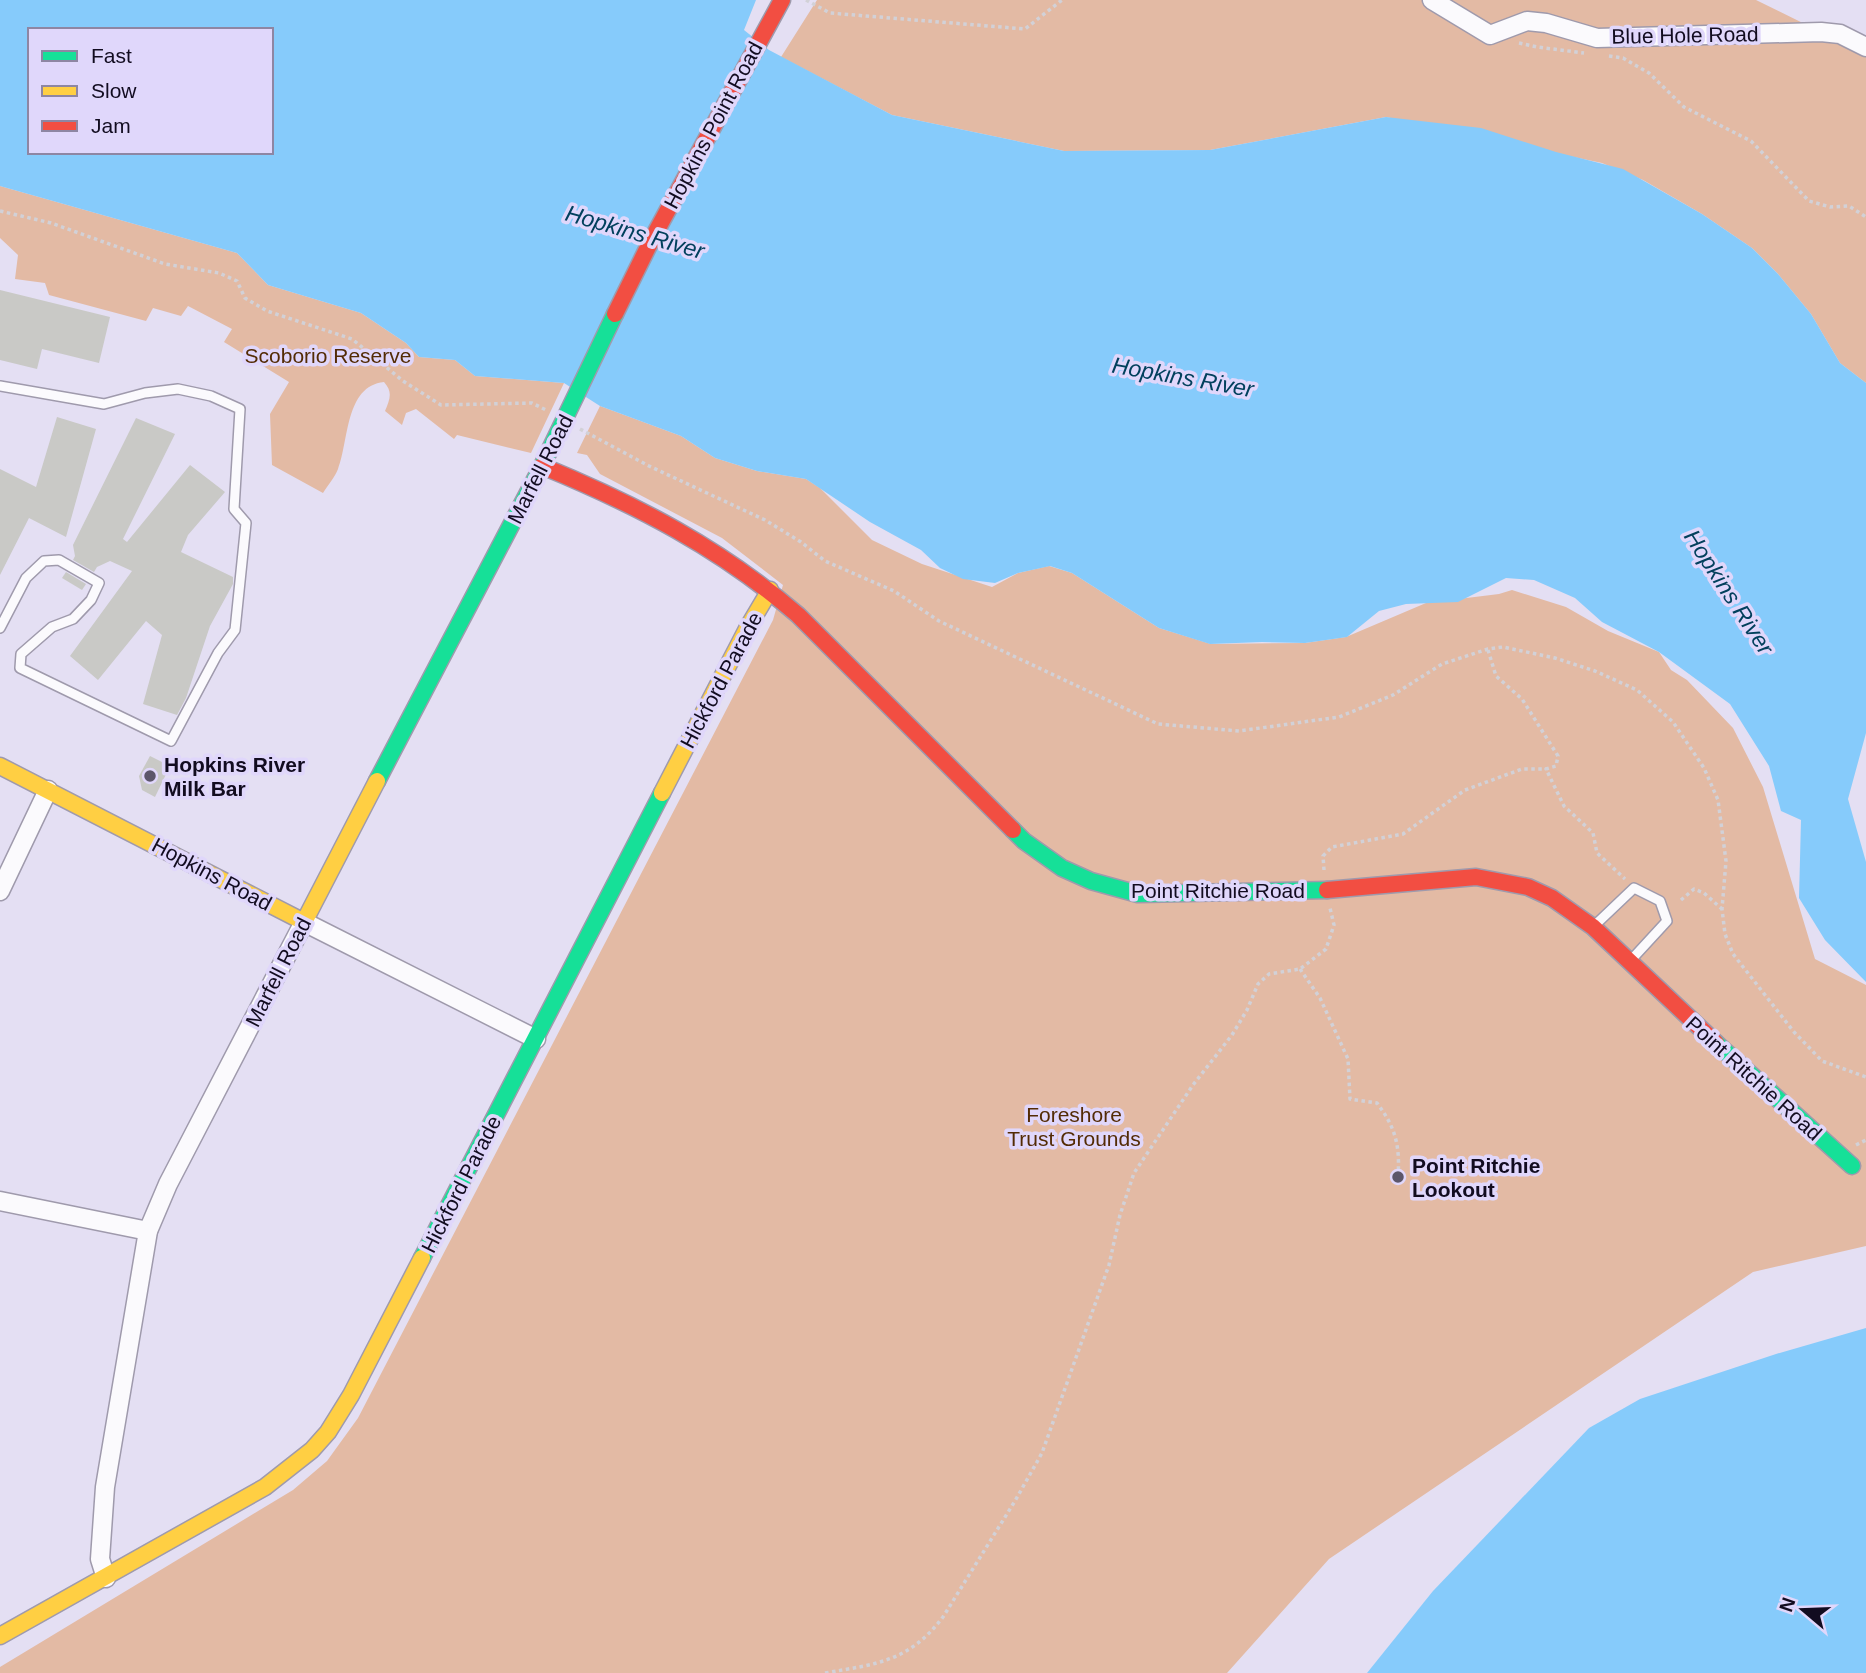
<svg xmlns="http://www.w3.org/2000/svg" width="1866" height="1673" font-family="Arial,sans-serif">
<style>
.green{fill:#e3baa4}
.water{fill:#86cbfb;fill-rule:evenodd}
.building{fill:#c9c9c6}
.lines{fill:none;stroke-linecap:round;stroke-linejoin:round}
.lane-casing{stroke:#9f9aac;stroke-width:12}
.street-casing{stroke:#9f9aac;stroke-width:21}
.fast-casing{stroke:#9f9aac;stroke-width:19}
.slow-casing{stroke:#9f9aac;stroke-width:19}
.jam-casing{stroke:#9f9aac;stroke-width:19}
.path{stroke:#d2d1d7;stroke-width:3.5;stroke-dasharray:3.5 3.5;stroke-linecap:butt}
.lane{stroke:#fbfafd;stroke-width:9}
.street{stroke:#fbfafd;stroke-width:18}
.fast{stroke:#16e098;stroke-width:16}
.slow{stroke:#ffcf43;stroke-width:16}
.jam{stroke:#f24e42;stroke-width:16}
.poi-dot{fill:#5c566a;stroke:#e0d7fb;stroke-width:2.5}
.labels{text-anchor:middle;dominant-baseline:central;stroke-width:7;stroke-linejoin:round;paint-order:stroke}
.street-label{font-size:21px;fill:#120c20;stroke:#e0d7fb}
.park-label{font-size:21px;fill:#532b05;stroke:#e0d7fb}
.poi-label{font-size:21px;font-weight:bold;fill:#120c20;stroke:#e0d7fb;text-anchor:start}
.water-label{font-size:23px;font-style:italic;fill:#02405d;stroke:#e0d7fb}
</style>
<rect width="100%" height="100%" fill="#e4dff3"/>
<g class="green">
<path d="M817 0H1756L1821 32 1866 47V383L1840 363 1811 314 1778 274 1752 248 1702 214 1643 180 1602 163 1386 117 1210 150 1064 151 892 115 781 57Z"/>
<path d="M0 186 237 253 268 285 361 313 406 343 419 357 455 360 475 376 564 383 531 453 457 435 454 439 416 409 406 413 402 425 385 411C390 399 393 392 384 382 345 386 349 441 338 469 335 477 328 485 323 493L272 465 270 414 289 382 224 342 232 329 188 306 181 316 153 308 146 321 49 295 45 283 15 279 18 255 0 238Z"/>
<path d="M600 406 681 436 715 458 757 471 806 479 820 488 872 540 922 564 992 587 1018 573 1049 566 1072 573 1159 628 1211 644 1305 643 1346 637 1426 603 1499 594 1512 590 1566 607 1608 631 1659 652 1671 670 1687 680 1733 728 1763 787 1815 959 1866 985V1246L1753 1272 1329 1559 1227 1673H0V1667L293 1490 327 1461 358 1418 773 620 783 585 722 538 600 474 587 455 577 453Z"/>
</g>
<g class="water">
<path d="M0 0H756L744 30 769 50 892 115 1064 151 1210 150 1386 117 1481 128 1556 152 1623 169 1702 214 1752 248 1778 274 1811 314 1840 363 1866 383V733L1848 799 1866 862V982L1825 940 1799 898 1801 820 1781 811 1769 766 1730 704 1659 652 1602 622 1575 598 1534 580 1506 578 1458 602 1406 604 1379 611 1347 637 1305 643 1262 642 1210 644 1159 628 1072 573 1050 566 1018 573 995 583 963 579 940 568 921 550 870 522 806 479 757 471 715 458 681 436 600 406 564 383 475 376 455 360 419 357 406 343 361 313 268 285 237 253 0 186ZM30 30H271V152H30Z"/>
<path d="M1866 1328V1673H1367L1433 1591 1589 1428 1640 1399 1776 1354Z"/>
</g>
<g class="building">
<path d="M0 290 110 317 99 363 42 349 37 369 0 360Z"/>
<path d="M57 417 96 429 66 537 29 518 0 575V469L36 487Z"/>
<path d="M136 418 175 434 123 539 127 542 190 465 225 492 188 535 181 552 233 577V584L210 626 186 698 177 715 143 704 162 635 146 621 98 680 70 656 132 571 110 561 97 567 94 572 73 560 75 556 73 545Z"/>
<path d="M66 572 86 584 82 590 62 578Z"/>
<path d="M150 756 170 766 155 797 142 790 139 776Z"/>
</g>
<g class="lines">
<g class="lane-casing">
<g id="lane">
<path d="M0 386 104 404 145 393 178 389 211 396 240 409 234 509 246 523 235 630 218 653 171 741 20 668 21 654 52 627 73 619 91 600 99 583 59 560 44 561 26 578 0 628"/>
<path d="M1594 926 1634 888 1660 901 1667 921 1632 959"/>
</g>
</g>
<g class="street-casing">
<g id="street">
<path d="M1432 0 1490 35 1527 21 1546 23 1597 38 1821 32 1840 34 1866 47"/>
<path d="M0 891 48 790"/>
<path d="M0 1201 148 1231"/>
<path d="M106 1578 100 1559 105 1487 148 1231 168 1184 304 922 536 1039"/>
</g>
</g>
<g class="fast-casing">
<g id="fast">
<path d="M377 781 542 466 615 314"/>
<path d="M1013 830 1024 841 1062 868 1091 881 1138 894 1327 890"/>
<path d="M1716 1043 1852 1166"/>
<path d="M422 1258 662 793"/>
</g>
</g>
<g class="slow-casing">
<g id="slow">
<path d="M0 766 304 922 377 781"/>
<path d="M662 793 748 627 770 590"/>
<path d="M0 1636 265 1487 312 1450 328 1432 351 1395 422 1258"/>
</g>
</g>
<g class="jam-casing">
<g id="jam">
<path d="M615 314 651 241 782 0"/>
<path d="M542 466C637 505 720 548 798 615L1013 830"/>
<path d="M1327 890 1476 877 1528 887 1552 898 1593 927 1716 1043"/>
</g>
</g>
<g class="path">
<path d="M806 0 830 13 1025 29 1062 0"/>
<path d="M1519 43 1537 47 1584 53"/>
<path d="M1609 56 1623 58 1649 73 1684 107 1751 141 1809 201 1830 207 1849 206 1866 217"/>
<path d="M0 211 51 223 165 264 219 273 237 281 245 298 267 311 352 339 403 381 441 405 532 403 546 410"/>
<path d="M580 429 649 466 765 520 801 542 825 561 894 591 939 621 1158 724 1239 731 1339 717 1393 695 1442 664 1488 649 1503 647 1555 658 1595 671 1637 690 1673 722 1704 768 1718 800 1726 861 1722 909 1725 934 1733 954 1794 1032 1822 1061 1866 1077"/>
<path d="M1488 650 1496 676 1522 699 1558 756 1556 766 1546 769 1564 806 1593 833 1597 853 1625 879"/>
<path d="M1324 870 1323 856 1332 847 1403 834 1465 790 1522 769H1546"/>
<path d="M1681 900 1694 889 1704 893 1722 909"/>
<path d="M1300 969 1320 998 1348 1059 1350 1099 1377 1103C1396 1128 1400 1146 1398 1177"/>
<path d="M1856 1145 1866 1140"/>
<path d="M825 1673C876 1664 909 1662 943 1617L1015 1501 1042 1453 1109 1265 1120 1215 1134 1173 1193 1085 1232 1035 1247 1010 1258 984 1269 974 1300 969 1326 949 1334 925 1330 908"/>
</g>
<use href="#lane" class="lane"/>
<use href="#street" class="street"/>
<use href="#fast" class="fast"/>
<use href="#slow" class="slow"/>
<use href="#jam" class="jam"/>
</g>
<g class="poi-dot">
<circle cx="150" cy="776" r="7"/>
<circle cx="1398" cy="1177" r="7"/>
</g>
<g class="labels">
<g class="street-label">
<text transform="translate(1685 35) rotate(-1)">Blue Hole Road</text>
<text transform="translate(713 125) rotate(-62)">Hopkins Point Road</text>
<text transform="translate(540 469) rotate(-63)">Marfell Road</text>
<text transform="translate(721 680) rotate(-62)">Hickford Parade</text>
<text transform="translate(212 874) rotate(28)">Hopkins Road</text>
<text x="1218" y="890">Point Ritchie Road</text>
<text transform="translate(278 972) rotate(-63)">Marfell Road</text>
<text transform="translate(1754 1078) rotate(42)">Point Ritchie Road</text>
<text transform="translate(461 1184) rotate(-63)">Hickford Parade</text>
</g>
<g class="park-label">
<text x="328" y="355">Scoborio Reserve</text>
<text x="1074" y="1114">Foreshore<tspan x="1074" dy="24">Trust Grounds</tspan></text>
</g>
<g class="poi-label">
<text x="164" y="764">Hopkins River<tspan x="164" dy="24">Milk Bar</tspan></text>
<text x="1412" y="1165">Point Ritchie<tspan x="1412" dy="24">Lookout</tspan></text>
</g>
<g class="water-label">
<text transform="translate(635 232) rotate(16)">Hopkins River</text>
<text transform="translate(1183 377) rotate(10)">Hopkins River</text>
<text transform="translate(1729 592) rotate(57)">Hopkins River</text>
</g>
</g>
<rect x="28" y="28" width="245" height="126" fill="#e0d7fb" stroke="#8e86a3" stroke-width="2"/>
<rect x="42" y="51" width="35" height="10" fill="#16e098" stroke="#8e86a3" stroke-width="2"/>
<text x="91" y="63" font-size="21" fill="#120c20">Fast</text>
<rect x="42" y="86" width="35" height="10" fill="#ffcf43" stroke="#8e86a3" stroke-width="2"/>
<text x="91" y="98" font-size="21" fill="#120c20">Slow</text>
<rect x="42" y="121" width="35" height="10" fill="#f24e42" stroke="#8e86a3" stroke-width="2"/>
<text x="91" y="133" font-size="21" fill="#120c20">Jam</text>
<g transform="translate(1803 1610) rotate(289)" stroke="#e0d7fb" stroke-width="5" paint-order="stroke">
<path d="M0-5L12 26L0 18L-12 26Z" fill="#120c20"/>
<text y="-10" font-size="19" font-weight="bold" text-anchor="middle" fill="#120c20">N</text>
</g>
</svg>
